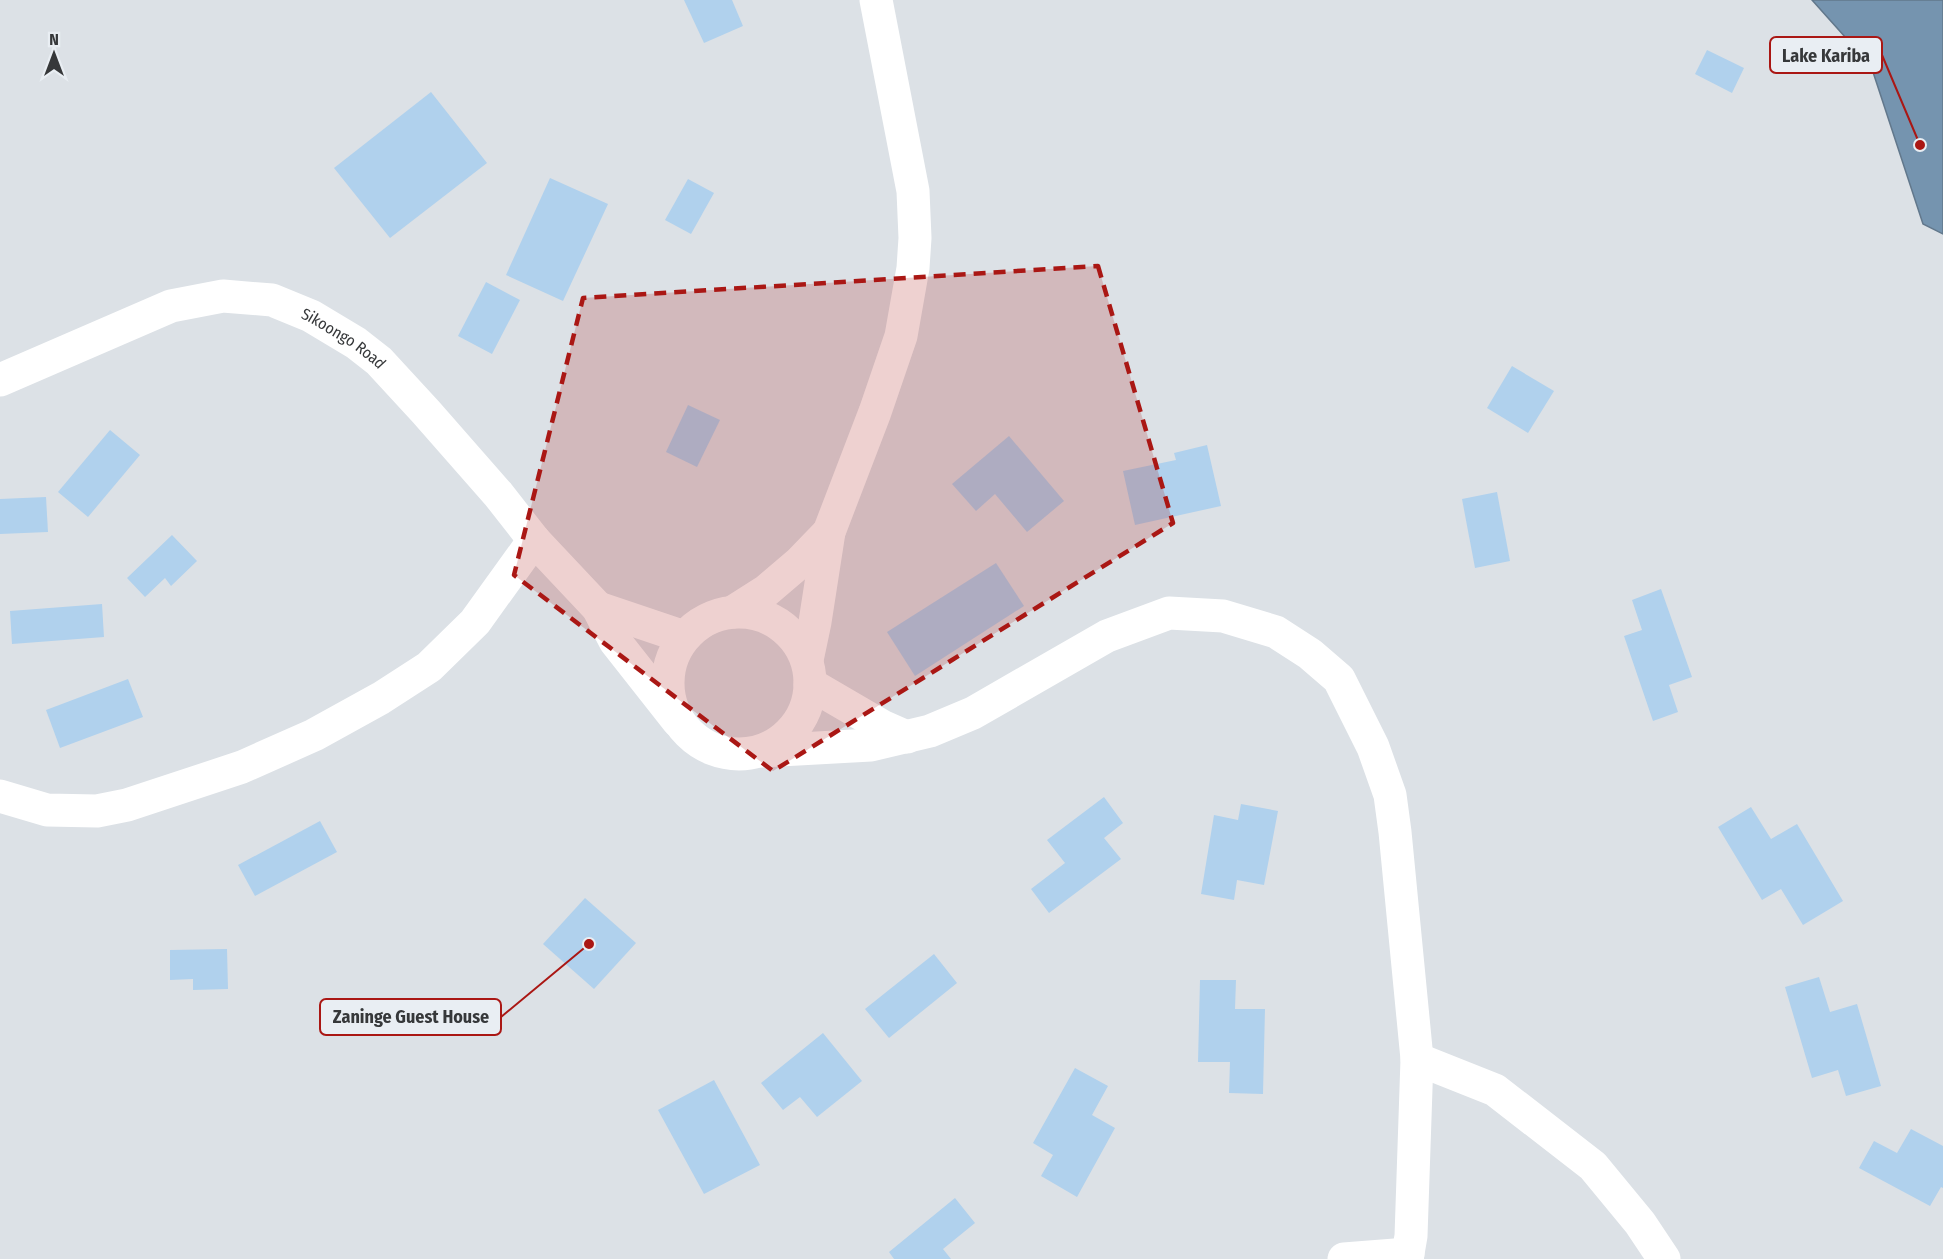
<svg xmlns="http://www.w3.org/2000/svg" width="1943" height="1259" font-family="'Fira Sans Condensed',sans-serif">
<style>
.water{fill:#7594af;stroke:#62788c;stroke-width:1.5}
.building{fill:#b0d1ed}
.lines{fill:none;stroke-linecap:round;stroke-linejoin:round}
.minor{stroke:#fff;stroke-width:33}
.marked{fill:#aa1714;fill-opacity:0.2;stroke:#aa1714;stroke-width:4.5;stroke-dasharray:12 8;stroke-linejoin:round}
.labels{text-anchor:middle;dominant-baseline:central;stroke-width:4.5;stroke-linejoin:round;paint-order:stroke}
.street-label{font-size:16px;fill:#36383a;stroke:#e9eef3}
.leader{fill:none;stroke:#aa1714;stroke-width:2}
.callout-dot{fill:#aa1714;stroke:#e9eef3;stroke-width:2}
.callout{fill:#e9eef3;stroke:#aa1714;stroke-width:2}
.callout-label{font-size:18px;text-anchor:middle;font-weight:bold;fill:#36383a}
</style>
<rect width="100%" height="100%" fill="#dce1e6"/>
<path class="water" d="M1812 0H1943V234L1923 224 1871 66Z"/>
<g class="building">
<path d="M684 0H732L743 26 704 43Z"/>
<path d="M1707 50 1744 68 1732 93 1695 74Z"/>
<path d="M431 92 487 163 390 238 334 168Z"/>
<path d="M550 178 608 204 563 301 506 275Z"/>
<path d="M688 179 714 193 691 234 665 220Z"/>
<path d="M486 282 520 300 492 354 458 336Z"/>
<path d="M1512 366 1554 391 1528 433 1487 408Z"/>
<path d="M688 405 720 420 697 467 666 452Z"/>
<path d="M110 430 140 455 88 517 58 492Z"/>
<path d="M1009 436 1064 501 1027 532 995 494 976 511 952 484Z"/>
<path d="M1207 445 1221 506 1135 525 1123 471 1176 460 1174 453Z"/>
<path d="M1497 492 1510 561 1475 568 1462 499Z"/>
<path d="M46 497 48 532 0 534V499Z"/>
<path d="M172 535 197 561 171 586 165 578 145 597 127 578Z"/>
<path d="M996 563 1024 606 915 676 887 632Z"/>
<path d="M1661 589 1692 677 1669 685 1678 712 1653 721 1624 636 1642 630 1632 600Z"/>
<path d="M102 604 104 637 12 644 10 611Z"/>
<path d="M128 679 143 717 60 748 46 710Z"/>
<path d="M1104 797 1123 823 1104 838 1121 859 1049 913 1031 889 1065 863 1047 840Z"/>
<path d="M1241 804 1278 811 1264 885 1237 880 1234 900 1201 894 1214 815 1238 820Z"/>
<path d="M1751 807 1771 839 1797 824 1843 901 1803 925 1781 889 1762 900 1718 827Z"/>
<path d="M320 821 337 852 255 896 238 865Z"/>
<path d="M585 898 636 943 594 989 543 944Z"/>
<path d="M227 949 228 989 193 990V979L170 980V950Z"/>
<path d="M934 954 957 983 889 1038 865 1009Z"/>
<path d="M1819 977 1830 1012 1857 1004 1881 1086 1846 1096 1838 1070 1812 1078 1785 987Z"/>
<path d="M1200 980H1236L1235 1009H1265L1263 1094 1229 1093 1230 1062H1198Z"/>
<path d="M823 1033 862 1081 817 1117 800 1097 783 1110 761 1083Z"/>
<path d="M1075 1068 1108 1086 1092 1115 1115 1128 1077 1197 1041 1176 1053 1155 1033 1143Z"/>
<path d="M714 1080 760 1165 704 1194 658 1110Z"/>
<path d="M1911 1129 1943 1146V1188L1941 1187 1930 1206 1859 1168 1874 1141 1897 1153Z"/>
<path d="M955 1198 975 1223 943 1249 951 1259H894L889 1252Z"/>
</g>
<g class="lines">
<g class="minor">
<path id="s1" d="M0 380 171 306 223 296 272 300 311 316 356 343 379 361 426 412 498 494 534 540 598 608 615 641 678 721"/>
<path d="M598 608 684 637"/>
<path d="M733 612 766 591 800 562 829 532"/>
<circle cx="739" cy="683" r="71"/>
<path d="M807 660 815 622 829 532 875 412 901 336 913 268 915 238 913 191 876 0"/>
<path d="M810 684 882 726 907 737"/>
<path d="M762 751 871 745 930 731 973 713 1107 636 1169 613 1223 616 1276 632 1310 654 1339 679 1373 747 1390 795 1395 832 1417 1059 1411 1236 1407 1259"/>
<path d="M0 796 47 810 97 811 127 805 242 767 314 735 381 698 429 667 475 622 534 540"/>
<path d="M1417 1059 1495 1090 1593 1166 1640 1223 1664 1259"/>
<path d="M1344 1259 1408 1254"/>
</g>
</g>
<path class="marked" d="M1098 266 1173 523 773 771 514 575 583 298Z"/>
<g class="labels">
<g class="street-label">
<text stroke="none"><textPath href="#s1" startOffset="370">Sikoongo Road</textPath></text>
</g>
</g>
<path class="leader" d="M1920 145L1882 55M589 944L501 1017"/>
<g class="callout-dot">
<circle cx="1920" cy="145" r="6"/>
<circle cx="589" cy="944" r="6"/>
</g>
<g class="callout">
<rect x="1770" y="37" width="112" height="36" rx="6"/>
<rect x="320" y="999" width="181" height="36" rx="6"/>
</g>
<g class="callout-label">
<text x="1826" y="62">Lake Kariba</text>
<text x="411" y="1023">Zaninge Guest House</text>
</g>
<g transform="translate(54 54)" stroke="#e9eef3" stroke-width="4.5" paint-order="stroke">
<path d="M0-4.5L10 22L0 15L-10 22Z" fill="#36383a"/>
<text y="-9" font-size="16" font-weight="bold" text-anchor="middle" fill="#36383a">N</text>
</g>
</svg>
